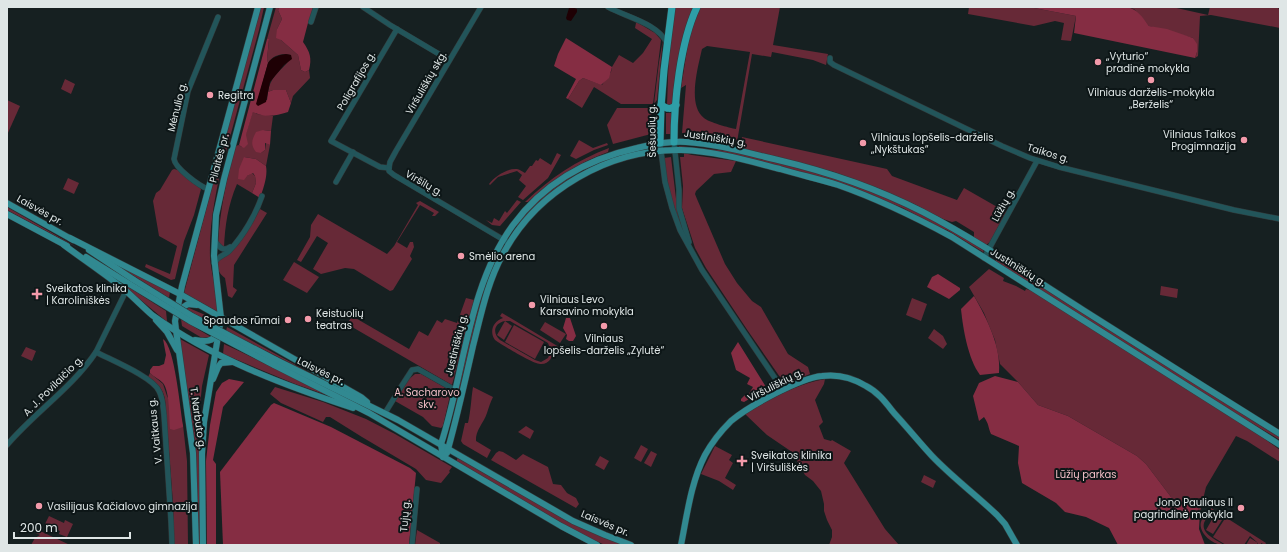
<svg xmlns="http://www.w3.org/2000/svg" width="1287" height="552" font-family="Poppins,sans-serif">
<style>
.green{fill:#672937;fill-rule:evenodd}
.forest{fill:#852d43}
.water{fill:#1e0004}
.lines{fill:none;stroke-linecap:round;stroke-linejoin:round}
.minor-casing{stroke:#323c3d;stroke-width:6}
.major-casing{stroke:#323c3d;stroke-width:7}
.highway-casing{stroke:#323c3d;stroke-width:8}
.minor{stroke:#22555a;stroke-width:5}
.major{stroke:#318991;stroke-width:6}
.highway{stroke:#2e9ea7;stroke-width:7}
.major-bridge-casing{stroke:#323c3d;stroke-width:7;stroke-linecap:butt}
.major-bridge{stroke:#318991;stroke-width:6}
.poi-dot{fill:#f39aaa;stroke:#0d1617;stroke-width:1.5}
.labels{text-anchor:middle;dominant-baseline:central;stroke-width:4;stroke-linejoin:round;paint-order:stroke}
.poi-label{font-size:10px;fill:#dfe6e6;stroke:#0d1617;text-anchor:start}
.street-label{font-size:10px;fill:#dfe6e6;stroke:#0d1617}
.park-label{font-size:10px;fill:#f4bfc7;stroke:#0d1617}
</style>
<rect width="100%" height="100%" fill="#162021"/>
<g class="green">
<path d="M260 7H264L259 30 226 152 222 150Z"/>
<path d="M276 7H280L278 10 282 19 277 29 281 40 298 55 301 70 305 72 309 70 310 78 293 96 291 103 286 90H273L268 92C270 78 278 73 287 63 289 61 290 57 291 55 282 53 273 55 268 63L267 59 269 40 267 39Z"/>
<path d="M675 7H694L672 106 667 105 669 50Z"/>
<path d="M700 7H780L773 45 828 54 826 65 813 60 772 52 771 57 752 54 737 142 682 133 686 85 681 88 689 37ZM707 46 750 52 736 129C730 128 708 122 704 118 687 105 698 67 702 49Z"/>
<path d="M969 7H1029L1076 16 1071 41 1061 40 1064 23 1055 21 1034 26 968 14Z"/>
<path d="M1126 7H1172L1208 15 1210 7H1280L1278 9H1280V28L1211 15 1200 16 1198 56 1195 58 1197 52 1193 38 1149 26 1134 9Z"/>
<path d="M636 23H638L655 33 661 40 653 104H621L594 87 582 108 568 99 579 81 583 78 602 85 611 72 612 67 619 55 633 63 643 53 652 39 635 28Z"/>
<path d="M663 39 657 100 654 104 659 62Z"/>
<path d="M65 79 75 84 71 94 61 89Z"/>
<path d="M7 100 20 106 7 135Z"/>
<path d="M617 108H652L651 134 613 144 607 125Z"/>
<path d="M253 111 257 114 273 116 271 131 263 130 261 153 265 150 266 143 270 145 266 166 256 159 244 157 247 176 252 173 255 176 256 183 252 193 237 184C228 205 225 225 224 248L218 243C220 210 227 177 235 146L239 145 242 147Z"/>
<rect x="666" y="113" width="6" height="21"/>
<path d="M742 137 887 169 892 176 957 200 964 188 1006 212 990 242 986 245 982 244 974 237V232L956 221 952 222 943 219 914 204 880 189 834 172 743 149 741 144Z"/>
<path d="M579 140 593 148 607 143 608 145 594 150 576 159 570 156Z"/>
<path d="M679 146 738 152 821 173 868 189 924 214 970 241 984 251 983 252 947 230 938 227 903 208 838 183 679 147Z"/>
<path d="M652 147V148C638 152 624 154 611 159 573 170 542 197 518 226H516C533 198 571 173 601 160 616 154 635 151 652 147Z"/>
<path d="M609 148 608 152C577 163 552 181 528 202H525C550 178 577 160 609 148Z"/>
<path d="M557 153 561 155 548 178 523 200 518 197 526 186 519 180 522 175 517 171 498 177 490 185 489 184C494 177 507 168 517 169 519 169 523 172 525 173L530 166H532L536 160 538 161 540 158 551 165Z"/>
<path d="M684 153 692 155 736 161 731 172 714 174 696 191 695 194 697 199 725 264 737 283 752 301 761 307 788 354 808 367 810 374 788 383 782 380 748 331 706 268 695 248 682 208 683 186 680 157H684Z"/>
<path d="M222 155 224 157C216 190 209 224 210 257 211 275 219 296 218 312L184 293 220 157Z"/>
<path d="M671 157 678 215 685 237C675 211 666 185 664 158Z"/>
<path d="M174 169 178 170 201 189 194 215 184 241 175 279 171 280 145 267 146 264 170 274 177 246 159 236 153 201 156 193 160 190 172 170Z"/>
<path d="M68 178 79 183 74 194 63 189Z"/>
<path d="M517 200 521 202 500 226 492 225 486 220 492 223 494 218 499 221 505 211 507 213Z"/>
<path d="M420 201 439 212 435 216H432L434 213 420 205 397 242 407 248 410 242H413L414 247 410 256 412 259 393 290 390 291 354 269 345 268 321 274 313 269 328 243 317 236 301 262 297 260 310 237 311 225 318 214 387 254 394 246 418 205 416 203Z"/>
<path d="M7 207 80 249 7 210Z"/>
<path d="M260 209 267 213 234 265 233 287 237 290 232 298 228 296 225 278C204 261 233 249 243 236 250 228 255 218 260 209Z"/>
<path d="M500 249 501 250 489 276 480 305 449 432C464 370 473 308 500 249Z"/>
<path d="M102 256 170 292 169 298Z"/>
<path d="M997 258 1280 437V440L1228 409 995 262Z"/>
<path d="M294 262 319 277 307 293 283 280Z"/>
<path d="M989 269 1004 278 1003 281 1016 286 1025 291 1026 289 1033 291 1250 428 1280 450V462L1247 441 1236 436 1206 487 1200 512 1194 501 1175 500 1171 497 1146 464 1137 456 1068 416 1038 405 1018 382 1000 364 995 340 984 313 969 287Z"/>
<path d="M113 277 166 311 167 321H166Z"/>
<path d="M1161 286 1178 289 1177 298 1160 295Z"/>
<path d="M466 298 474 300 452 385 347 324 352 316 409 349 419 331 428 336 437 320 442 323 445 319 457 323Z"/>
<path d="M912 298 927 304 921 321 906 315Z"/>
<path d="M189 308 210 317 213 319 215 325 186 309Z"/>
<path d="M502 313 559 347 558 349 553 347C554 355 550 365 540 364 533 364 502 345 495 340 489 332 493 321 503 318L500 316ZM505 321H510L548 343 551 351 548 358 541 362 535 360 500 340C492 333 494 323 505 321Z"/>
<path d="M181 319 211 337 202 338 182 326Z"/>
<path d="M505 321 512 326 504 340 497 335Z"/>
<path d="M545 322 566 334 560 343 540 330Z"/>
<path d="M514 325 544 342 535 359 505 342Z"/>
<path d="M227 327 314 375 226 331Z"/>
<path d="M934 329 943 336 947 344 943 349 928 338Z"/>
<path d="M180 339 209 355 202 386 199 416 200 545H198L196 450Z"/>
<path d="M224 344 239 351 335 398 295 384 223 354Z"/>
<path d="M26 347 36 351 32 361 21 356Z"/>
<path d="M150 373 163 384 167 396 183 427V425L187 461 188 545H174L173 503 165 399C163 389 157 382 148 377Z"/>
<path d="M415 374H421L451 391 443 426 441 428 432 426 423 417 395 401 408 380Z"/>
<path d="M825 379 824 384 815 400 823 422 819 426 824 439 831 441 832 440 851 451 844 463 885 529 899 545H829L832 537V530L827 520 824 511V504L821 491 813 481 805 475 792 452 767 435 745 414C770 399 796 384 825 379Z"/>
<path d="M275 387 323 402 366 419 395 434 452 467 449 471 450 472 441 483 426 480 416 469 362 437 330 417H326L323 422 281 403 270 394Z"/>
<path d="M473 387 493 397C490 403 489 407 487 413 484 423 475 430 476 441L491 450 487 458 463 444 461 441 465 423H468C471 410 471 399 473 387Z"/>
<path d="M526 426 534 431 530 439 518 432Z"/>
<path d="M641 445 648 449 641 462 634 458Z"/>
<path d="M715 446 732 455 729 460 733 463 725 478 736 485 733 490 719 481 701 474Z"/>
<path d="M499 451 503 452 516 460 523 454 548 467 553 484 561 485 567 493 576 498 579 504 576 508 491 460 496 453Z"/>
<path d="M651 451 657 454 651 467 644 463Z"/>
<path d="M600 456 609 461 604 470 595 465Z"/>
<path d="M458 457 624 545H605L576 532 456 462Z"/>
<path d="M924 475 936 481 933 488 921 482Z"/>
<path d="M1211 508 1266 543 1265 545 1261 543V545H1258V543L1256 545H1246L1250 538 1258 543 1250 536 1244 545H1226L1213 537 1224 520 1215 515 1214 516 1222 520 1213 534 1206 530 1214 516C1209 516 1206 518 1204 523 1201 534 1217 540 1224 545 1207 545 1188 520 1212 513L1210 511Z"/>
<path d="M49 516 64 523 65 520 73 524 67 537 59 534 60 531 45 524Z"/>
<path d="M38 530 70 545H31L35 538 40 535 36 533Z"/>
<path d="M417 530 440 543V545H415Z"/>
</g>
<g class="forest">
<path d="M280 7H315L308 23 303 42C310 52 312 58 309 70L305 72 301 70 298 55 281 40 276 38 277 29 282 19 278 10Z"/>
<path d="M1029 7H1126C1138 9 1142 17 1149 26L1167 29 1193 38 1197 44V52L1195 58 1074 33 1076 16Z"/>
<path d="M566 38 612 67 609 78 601 85 583 78 579 81 568 99 566 98 576 79 554 66 558 54Z"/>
<path d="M267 39H269L267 59 268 63 259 96 257 101 267 100 268 92 273 90H286L291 103 288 112C275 116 266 118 253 112L246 135 248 144 244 148 242 147 239 145Z"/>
<path d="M263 130 271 131 270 145 265 143V150L261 153 256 152C250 144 252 140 256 132Z"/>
<path d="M244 157 256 159 266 166C268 177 263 189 260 198L252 193 256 183 255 176 253 173 247 176 244 180 238 179 239 169Z"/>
<path d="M938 274 960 288V290L949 299 927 287 932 277Z"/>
<path d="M974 296C987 319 1001 346 999 373L980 375C968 359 963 329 961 309Z"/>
<path d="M566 318H570L576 336 573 341H569L566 339 567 335 563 328Z"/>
<path d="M163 339C175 347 180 409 183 425V427L174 430 170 429C169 417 170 392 163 383 159 379 154 377 150 373V370L153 366H159L164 364 166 355Z"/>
<path d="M738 342 766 387 765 390 744 402 741 401V399L745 395H748L753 387 747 384 750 378 736 370 731 353Z"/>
<path d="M995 376 1018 382 1038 405 1068 416 1137 456 1146 464 1171 497 1176 500 1194 501 1200 512 1199 529 1205 545H1118L1109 528 1086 517 1065 512 1056 503 1022 483 1018 463 1019 446 991 434C988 427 989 424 984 417L979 421 973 396 979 383Z"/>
<path d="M229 379 244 382 223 407 213 460 216 464V545H207L206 461 210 425 216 392 222 383Z"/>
<path d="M274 403 331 427 410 468 416 473 409 545H223L220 472 271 405Z"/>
</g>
<g class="water">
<path d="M572 7 577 9V12L571 21 567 20 566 18 569 8Z"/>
<path d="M286 54 291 55 292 59 284 65 270 82 266 102 258 106 256 104 268 63C272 57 279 55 286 54Z"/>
</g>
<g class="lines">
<g class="minor-casing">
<g id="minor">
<path d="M363 7 390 25 449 60"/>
<path d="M608 7C626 17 657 23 667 43"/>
<path d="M311 22 316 7"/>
<path d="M830 58V62L834 65 1002 146 1030 158 1059 167 1234 210 1280 219"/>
<path d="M674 142 679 190V208L689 242"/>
<path d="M660 143 665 182 672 208 680 230 702 270 783 390"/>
<path d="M389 168 380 167 331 141 397 29"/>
<path d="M389 168 390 162 396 151 481 7"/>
<path d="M389 168V171L394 175 509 243"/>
<path d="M336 182 353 152"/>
<path d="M208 189C199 186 175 168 174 159L188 91 218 17"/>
<path d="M215 241C219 247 223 252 230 247"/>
<path d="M984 258 1037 161"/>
<path d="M214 263C221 253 224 257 230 250 244 235 256 214 262 196"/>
<path d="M96 352C111 360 153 377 159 391 163 398 163 407 164 415L171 521 172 545"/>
<path d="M385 413 401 387 412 370 418 369 455 390"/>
<path d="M7 445C35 412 72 388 96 352L126 291"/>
<path d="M412 545 417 489"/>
</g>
</g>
<g class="major-casing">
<g id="major">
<path d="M7 203 73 240"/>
<path d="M7 214 67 246"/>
<path d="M70 238 180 294 361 397 367 402"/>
<path d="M64 245C84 260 105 274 125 290 134 298 143 307 152 315 212 358 283 385 353 408"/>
<path d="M89 250 134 280"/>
<path d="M86 257 131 285"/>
<path d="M177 311 188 304 197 305"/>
<path d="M156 320 167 332 177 350"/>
<path d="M195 340C205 342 213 342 218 333"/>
<path d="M276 360 398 420 573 521 605 535 631 545"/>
<path d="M274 365 369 413 561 526 597 545"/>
<path d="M213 379 218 367 221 363 232 362"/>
<path d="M443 457 441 444C464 374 468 286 513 225 544 183 587 159 637 148 653 144 669 141 686 142 717 144 748 153 778 160 829 172 876 188 923 212 979 241 1031 277 1083 310 1149 352 1214 393 1280 434"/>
<path d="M443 457 447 453 451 438C459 408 466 377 473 346 481 315 487 283 503 254 537 190 609 149 681 150 715 151 749 161 780 169 800 175 819 179 838 185 878 199 915 217 952 237L1280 445"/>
<path d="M196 545 193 453 176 330 175 321 182 286 258 7"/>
<path d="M203 545 202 454 204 422 221 318 214 256 216 215 224 179 270 7"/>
<path d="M681 545C687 515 691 482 705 455 712 442 721 431 731 421 749 406 800 378 822 376 837 374 853 378 866 386 878 392 886 403 894 413 907 427 919 442 932 456 952 477 976 495 997 515L1005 524 1017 545"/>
</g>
</g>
<g class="highway-casing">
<g id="highway">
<path d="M661 105C667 109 671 110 676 105"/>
<path d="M674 142C674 102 680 43 697 7"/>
<path d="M660 143 661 107 664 70 672 7"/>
</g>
</g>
<use href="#minor" class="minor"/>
<use href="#major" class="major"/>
<use href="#highway" class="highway"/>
<g class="major-bridge-casing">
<g id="major-bridge">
<path d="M134 280 192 316 276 360"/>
<path d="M131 285 190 321 274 365"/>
</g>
</g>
<use href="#major-bridge" class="major-bridge"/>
</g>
<g class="poi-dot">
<circle cx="1098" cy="62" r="4"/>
<circle cx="1151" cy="80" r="4"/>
<circle cx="210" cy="95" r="4"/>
<circle cx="1244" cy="140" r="4"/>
<circle cx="863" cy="143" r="4"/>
<circle cx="461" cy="256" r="4"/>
<path d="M35 288h4v4h4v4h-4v4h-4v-4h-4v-4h4z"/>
<circle cx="532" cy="305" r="4"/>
<circle cx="308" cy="319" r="4"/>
<circle cx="288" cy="320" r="4"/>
<circle cx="604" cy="326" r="4"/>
<path d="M740 455h4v4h4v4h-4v4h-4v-4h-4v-4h4z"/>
<circle cx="39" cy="506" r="4"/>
<circle cx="1241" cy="508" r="4"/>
</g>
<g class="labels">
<g class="poi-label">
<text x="1106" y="56">„Vyturio“<tspan x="1106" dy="12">pradinė mokykla</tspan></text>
<text x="1151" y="92" text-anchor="middle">Vilniaus darželis-mokykla<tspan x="1151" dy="12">„Berželis“</tspan></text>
<text x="218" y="95">Regitra</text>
<text x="1236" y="134" text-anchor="end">Vilniaus Taikos<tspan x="1236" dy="12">Progimnazija</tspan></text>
<text x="871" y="137">Vilniaus lopšelis-darželis<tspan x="871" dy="12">„Nykštukas“</tspan></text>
<text x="469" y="256">Smėlio arena</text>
<text x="46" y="288">Sveikatos klinika<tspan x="46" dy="12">| Karoliniškės</tspan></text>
<text x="540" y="299">Vilniaus Levo<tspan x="540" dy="12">Karsavino mokykla</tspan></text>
<text x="316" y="313">Keistuolių<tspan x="316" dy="12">teatras</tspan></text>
<text x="280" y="320" text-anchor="end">Spaudos rūmai</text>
<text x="604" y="338" text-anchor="middle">Vilniaus<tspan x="604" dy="12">lopšelis-darželis „Zylutė“</tspan></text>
<text x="751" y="455">Sveikatos klinika<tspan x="751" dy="12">| Viršuliškės</tspan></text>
<text x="1233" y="502" text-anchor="end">Jono Pauliaus II<tspan x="1233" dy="12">pagrindinė mokykla</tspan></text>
<text x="47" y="506">Vasilijaus Kačialovo gimnazija</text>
</g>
<g class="street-label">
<text transform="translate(356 81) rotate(-60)">Poligrafijos g.</text>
<text transform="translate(426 83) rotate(-60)">Viršuliškių skg.</text>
<text transform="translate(177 107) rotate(-76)">Mėnulio g.</text>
<text transform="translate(652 131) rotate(-91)">Šešuolių g.</text>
<text transform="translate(715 138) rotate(9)">Justiniškių g.</text>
<text transform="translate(1048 153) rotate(17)">Taikos g.</text>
<text transform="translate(219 158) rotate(-75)">Pilaitės pr.</text>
<text transform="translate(424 183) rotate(30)">Viršilų g.</text>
<text transform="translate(1003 205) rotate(-61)">Lūžių g.</text>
<text transform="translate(40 210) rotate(29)">Laisvės pr.</text>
<text transform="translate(1018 267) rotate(32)">Justiniškių g.</text>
<text transform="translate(456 345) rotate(-76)">Justiniškių g.</text>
<text transform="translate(321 371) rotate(26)">Laisvės pr.</text>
<text transform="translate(775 385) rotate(-27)">Viršuliškių g.</text>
<text transform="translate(53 386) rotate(-45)">A. J. Povilaičio g.</text>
<text transform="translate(198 418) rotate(82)">T. Narbuto g.</text>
<text transform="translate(155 431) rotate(-96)">V. Vaitkaus g.</text>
<text transform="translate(405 516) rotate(-85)">Tujų g.</text>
<text transform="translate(605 523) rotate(23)">Laisvės pr.</text>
</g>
<g class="park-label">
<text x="427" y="392">A. Sacharovo<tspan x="427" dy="12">skv.</tspan></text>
<text x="1086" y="474">Lūžių parkas</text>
</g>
</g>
<rect width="1287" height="552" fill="none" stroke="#dfe6e6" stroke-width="16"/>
<path d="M14 532v6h116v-6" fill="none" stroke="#dfe6e6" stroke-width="2"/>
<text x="20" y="532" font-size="12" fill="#dfe6e6" stroke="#0d1617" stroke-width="3" paint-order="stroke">200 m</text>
</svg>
